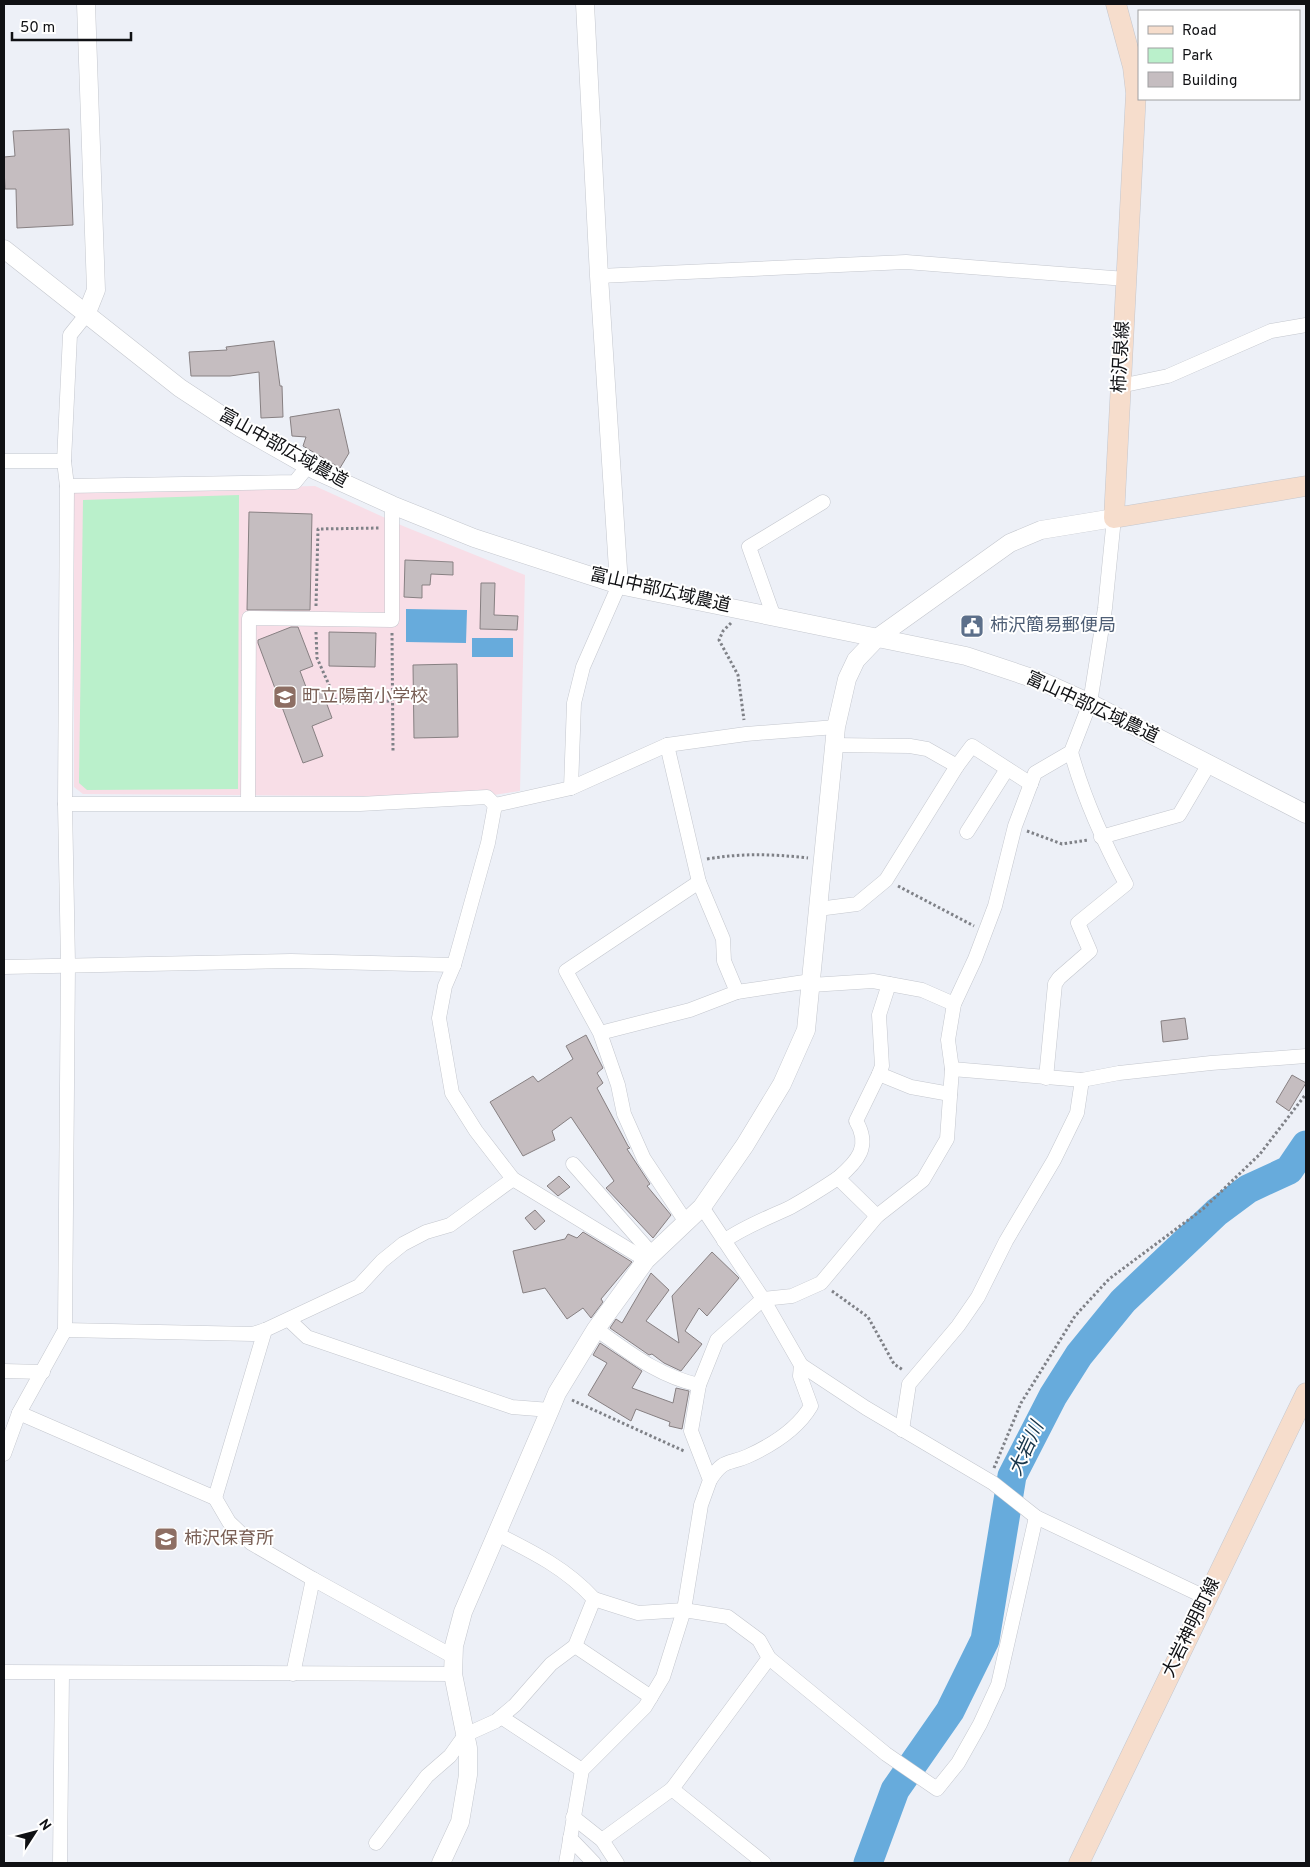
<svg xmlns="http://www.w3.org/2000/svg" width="1310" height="1867" font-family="Overpass,'Noto Sans JP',sans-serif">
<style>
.education{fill:#f8dee7}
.green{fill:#baf0cb}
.water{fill:#67abdc}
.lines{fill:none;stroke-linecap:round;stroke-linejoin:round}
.river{stroke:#67abdc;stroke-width:29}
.building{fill:#c5bdc0;stroke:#878082}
.minor-casing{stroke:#c4c7ce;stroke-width:15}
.tertiary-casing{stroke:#c4c7ce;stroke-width:19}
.secondary-casing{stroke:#c4c7ce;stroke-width:21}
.path{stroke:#7f8187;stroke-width:3;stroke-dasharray:2.5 2.5;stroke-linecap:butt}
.minor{stroke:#fff;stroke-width:14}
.tertiary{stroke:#fff;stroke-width:18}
.secondary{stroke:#f6ddcc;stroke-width:20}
.labels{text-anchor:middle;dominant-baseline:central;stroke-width:4;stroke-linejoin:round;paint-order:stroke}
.street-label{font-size:18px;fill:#101114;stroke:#fff}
.service-label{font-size:18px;fill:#4e5e75;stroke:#fff;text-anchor:start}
.education-label{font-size:18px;fill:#785e54;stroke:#fff;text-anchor:start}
.water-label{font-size:19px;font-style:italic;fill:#153348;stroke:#fff}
</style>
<rect width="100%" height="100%" fill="#edf0f7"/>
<path class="education" d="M315 486 403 526 525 575 520 791 481 797 83 794 74 787V492Z"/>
<path class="green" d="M239 495 238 789 87 790 79 783 83 500Z"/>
<g class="water">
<path d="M406 609 467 610 466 643 406 642Z"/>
<rect x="472" y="638" width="41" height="19"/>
</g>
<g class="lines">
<path class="river" d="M868 1863 895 1790 950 1711 985 1640 1012 1476 1053 1396 1079 1355 1123 1301 1217 1212 1248 1189 1289 1170 1306 1145"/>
</g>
<g class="building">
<path d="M69 129 73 225 17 228 16 189H5L4 167V157L15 156 13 131Z"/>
<path d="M274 341 280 386H282L283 417 261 418 259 372 230 376H191L189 352 227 350 226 347Z"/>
<path d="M339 409 349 453 340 468 303 446 306 437 292 436 290 417Z"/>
<path d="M249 512 312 514 310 610H247Z"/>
<path d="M405 560 453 562V575L431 574 430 585H422V598L404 597Z"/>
<path d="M481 583H495L494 615 518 616 517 630 480 629Z"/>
<path d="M291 627H298L313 666 300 671 309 695 322 691 332 718 312 726 323 756 303 763 258 643V640Z"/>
<path d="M329 632 376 633 375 667 329 666Z"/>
<path d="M457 664 458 737 414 738 413 665Z"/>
<path d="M1185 1018 1188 1039 1163 1042 1161 1021Z"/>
<path d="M586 1035 603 1068 597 1073 603 1083 597 1088 628 1146 630 1148 627 1149 650 1184 647 1186 671 1215 653 1238 606 1188 614 1181 571 1117 552 1131 555 1140 523 1156 490 1102 533 1076 538 1082 573 1059 566 1046Z"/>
<path d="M1292 1075 1306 1083 1289 1111 1276 1102Z"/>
<path d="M559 1176 570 1187 558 1196 547 1186Z"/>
<path d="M535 1210 545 1221 535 1230 525 1218Z"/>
<path d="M583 1232 632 1262 601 1299 603 1302 591 1318 583 1308 567 1319 545 1288 523 1293 513 1251 565 1239 568 1234 577 1238Z"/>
<path d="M712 1252 739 1278 707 1316 699 1308 685 1331 702 1344 681 1371 664 1363 652 1354 649 1355 610 1328 616 1319 622 1323 651 1273 669 1290 646 1321 679 1343 672 1296Z"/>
<path d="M600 1343 642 1371 632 1388 673 1403 676 1388 689 1391 682 1429 669 1426 670 1422 636 1409 631 1421 588 1395 607 1363 593 1355Z"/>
</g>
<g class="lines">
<g class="minor-casing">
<g id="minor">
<path d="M599 276 906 262 1126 279"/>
<path d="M1120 386 1168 376 1271 331 1306 325"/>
<path d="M4 461H64"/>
<path d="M67 486 295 482 308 466"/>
<path d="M774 617 749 547 823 502"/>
<path d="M667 745 699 882"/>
<path d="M834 745 910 746 927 749 957 766 972 746 1031 784"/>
<path d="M571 788 574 703 583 667 619 585"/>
<path d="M248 803 249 618 392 620V505"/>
<path d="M65 804H360L487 797 495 805"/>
<path d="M967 832 1007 769"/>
<path d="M1101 837 1179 815 1209 764"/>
<path d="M818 909 857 904 886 880 957 766"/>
<path d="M4 967 291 961 454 965"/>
<path d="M889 984 879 1015 882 1066 879 1074 911 1087 950 1094"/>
<path d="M811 985 873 981 922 990 954 1004"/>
<path d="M737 992 811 981"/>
<path d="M600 1033 690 1010 737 992 724 961 723 939 699 882 566 971 600 1033 618 1085 624 1114 644 1159 686 1222"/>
<path d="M952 1069 1082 1080 1119 1073 1211 1063 1306 1056"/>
<path d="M1046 1078 1055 984 1059 978 1090 951 1078 923 1126 884C1103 841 1084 799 1071 752"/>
<path d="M573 1164 652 1254"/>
<path d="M702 1207 763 1299 801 1365 866 1408 993 1483 1036 1517 1207 1598"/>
<path d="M877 1216 838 1178C858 1161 871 1146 856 1121L879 1074"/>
<path d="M724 1241C745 1226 768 1218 791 1207 807 1198 823 1188 838 1178"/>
<path d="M646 1260 513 1179 476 1131 452 1093 439 1018 445 986 454 965 488 843 495 805 571 788 667 745 746 734 836 727"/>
<path d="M289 1320 307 1337 512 1407 550 1410"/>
<path d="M596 1329C630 1353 658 1376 699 1385"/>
<path d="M65 1330 253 1334 265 1330 359 1286 382 1261 403 1244 426 1232 450 1225 513 1179"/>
<path d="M4 1371 43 1372"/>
<path d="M19 1413 215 1498 265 1330"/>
<path d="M902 1430 909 1384 958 1326 978 1297 1006 1241 1054 1160 1077 1113 1082 1080"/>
<path d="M4 1454 19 1413 65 1330 68 964 65 804 67 486 64 461 70 335 86 315"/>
<path d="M710 1480C724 1458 728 1465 748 1456 772 1445 797 1430 811 1406L800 1376 801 1365"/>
<path d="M215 1498 229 1522 251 1543 313 1579 293 1674"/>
<path d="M313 1579 454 1657"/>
<path d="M594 1599 638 1613 684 1610 728 1617 759 1640 769 1658 886 1754 937 1789 958 1763 980 1724 998 1685 1036 1517"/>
<path d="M575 1646 651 1697"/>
<path d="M4 1672 453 1674"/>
<path d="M501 1717 582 1770"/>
<path d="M672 1789 764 1863"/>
<path d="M573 1817 602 1840 617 1863"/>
<path d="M570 1838 594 1863"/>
<path d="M602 1840 672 1789 769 1658"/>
<path d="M376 1843 427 1776 450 1756 465 1735 496 1721 515 1705 551 1664 575 1646 594 1599C567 1569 533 1552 497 1534"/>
<path d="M60 1863 62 1673"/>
<path d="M566 1863 582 1770 645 1707 663 1677 684 1610 701 1505 710 1480 691 1431 699 1385 717 1340 763 1299 792 1296 821 1283 877 1216 923 1180 947 1139 952 1069 948 1040 954 1004 975 959 995 906 1015 826 1035 773 1071 752 1090 703 1105 608 1114 518"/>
</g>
</g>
<g class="tertiary-casing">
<g id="tertiary">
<path d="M585 4 599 276 619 585"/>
<path d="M4 249 180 388 241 428 315 470 392 505 474 538 619 585 966 656 1041 681 1090 703 1306 814"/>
<path d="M86 315 96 290 86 4"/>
<path d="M441 1863 460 1822 468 1775V1748L453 1674 454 1646 463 1612 550 1410 557 1393 596 1329 646 1260 702 1207 745 1145 782 1084 806 1030 836 727 847 679 856 660 877 638 1010 543 1041 530 1114 518"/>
</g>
</g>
<g class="secondary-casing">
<g id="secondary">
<path d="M1116 4 1133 67 1136 93 1114 518 1306 486"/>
<path d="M1079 1863 1306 1393"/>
</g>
</g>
<g class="path">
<path d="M316 606 318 529 380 528"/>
<path d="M731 623 723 631 719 640 738 675 744 720"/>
<path d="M316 632 317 658 337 703 392 701"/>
<path d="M392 633 393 751"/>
<path d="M1027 831 1062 844 1088 840"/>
<path d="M707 859C743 853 772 854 808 858"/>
<path d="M898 886 974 926"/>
<path d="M832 1291 868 1317 894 1364 903 1370"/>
<path d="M572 1400 684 1451"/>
<path d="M994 1468 1021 1403 1075 1316 1109 1279 1203 1209 1260 1154 1306 1094"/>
</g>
<use href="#minor" class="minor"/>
<use href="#tertiary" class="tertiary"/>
<use href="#secondary" class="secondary"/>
</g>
<defs>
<g id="civic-square" transform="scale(1.25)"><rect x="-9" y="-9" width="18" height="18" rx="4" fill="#5c6f8a" stroke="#fff"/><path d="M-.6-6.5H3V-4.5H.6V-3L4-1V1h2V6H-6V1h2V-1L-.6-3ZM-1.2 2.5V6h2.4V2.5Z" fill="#fff"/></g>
<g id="school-square" transform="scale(1.25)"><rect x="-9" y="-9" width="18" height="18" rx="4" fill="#8d6e63" stroke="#fff"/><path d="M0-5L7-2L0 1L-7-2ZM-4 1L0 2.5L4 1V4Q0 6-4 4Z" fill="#fff"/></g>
</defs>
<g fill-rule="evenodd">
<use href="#civic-square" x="972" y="626"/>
<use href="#school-square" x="285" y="697"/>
<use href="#school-square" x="166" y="1539"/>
</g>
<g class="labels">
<g class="street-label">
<text transform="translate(1122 357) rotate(-87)">柿沢泉線</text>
<text transform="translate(283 449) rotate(29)">富山中部広域農道</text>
<text transform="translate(660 591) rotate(13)">富山中部広域農道</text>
<text transform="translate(1092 708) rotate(25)">富山中部広域農道</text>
<text transform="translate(1192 1628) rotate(-64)">大岩神明町線</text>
</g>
<g class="service-label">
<text x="990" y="626">柿沢簡易郵便局</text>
</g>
<g class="education-label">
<text x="302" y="697">町立陽南小学校</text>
<text x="184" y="1539">柿沢保育所</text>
</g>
<g class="water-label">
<text transform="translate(1027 1449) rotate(-65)">大岩川</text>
</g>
</g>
<rect width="1310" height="1867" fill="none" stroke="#101114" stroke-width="10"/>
<rect x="1138" y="10" width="162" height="90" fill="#ffffff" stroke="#9fa0a1"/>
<rect x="1148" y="26" width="25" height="8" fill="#f6ddcc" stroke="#9fa0a1"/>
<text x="1182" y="35" font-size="15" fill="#101114">Road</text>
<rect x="1148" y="48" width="25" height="15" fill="#baf0cb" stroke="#9fa0a1"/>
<text x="1182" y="60" font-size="15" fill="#101114">Park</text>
<rect x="1148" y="72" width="25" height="15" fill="#c5bdc0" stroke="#9fa0a1"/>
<text x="1182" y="85" font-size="15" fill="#101114">Building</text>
<g transform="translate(35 1832) rotate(54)" stroke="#ffffff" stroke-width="4" paint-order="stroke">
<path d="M0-4L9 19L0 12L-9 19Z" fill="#101114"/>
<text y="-8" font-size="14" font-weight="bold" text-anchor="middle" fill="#101114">N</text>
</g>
<path d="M12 32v8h119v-8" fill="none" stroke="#101114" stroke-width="2.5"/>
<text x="20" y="32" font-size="15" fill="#101114" stroke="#ffffff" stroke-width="4" paint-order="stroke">50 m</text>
</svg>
